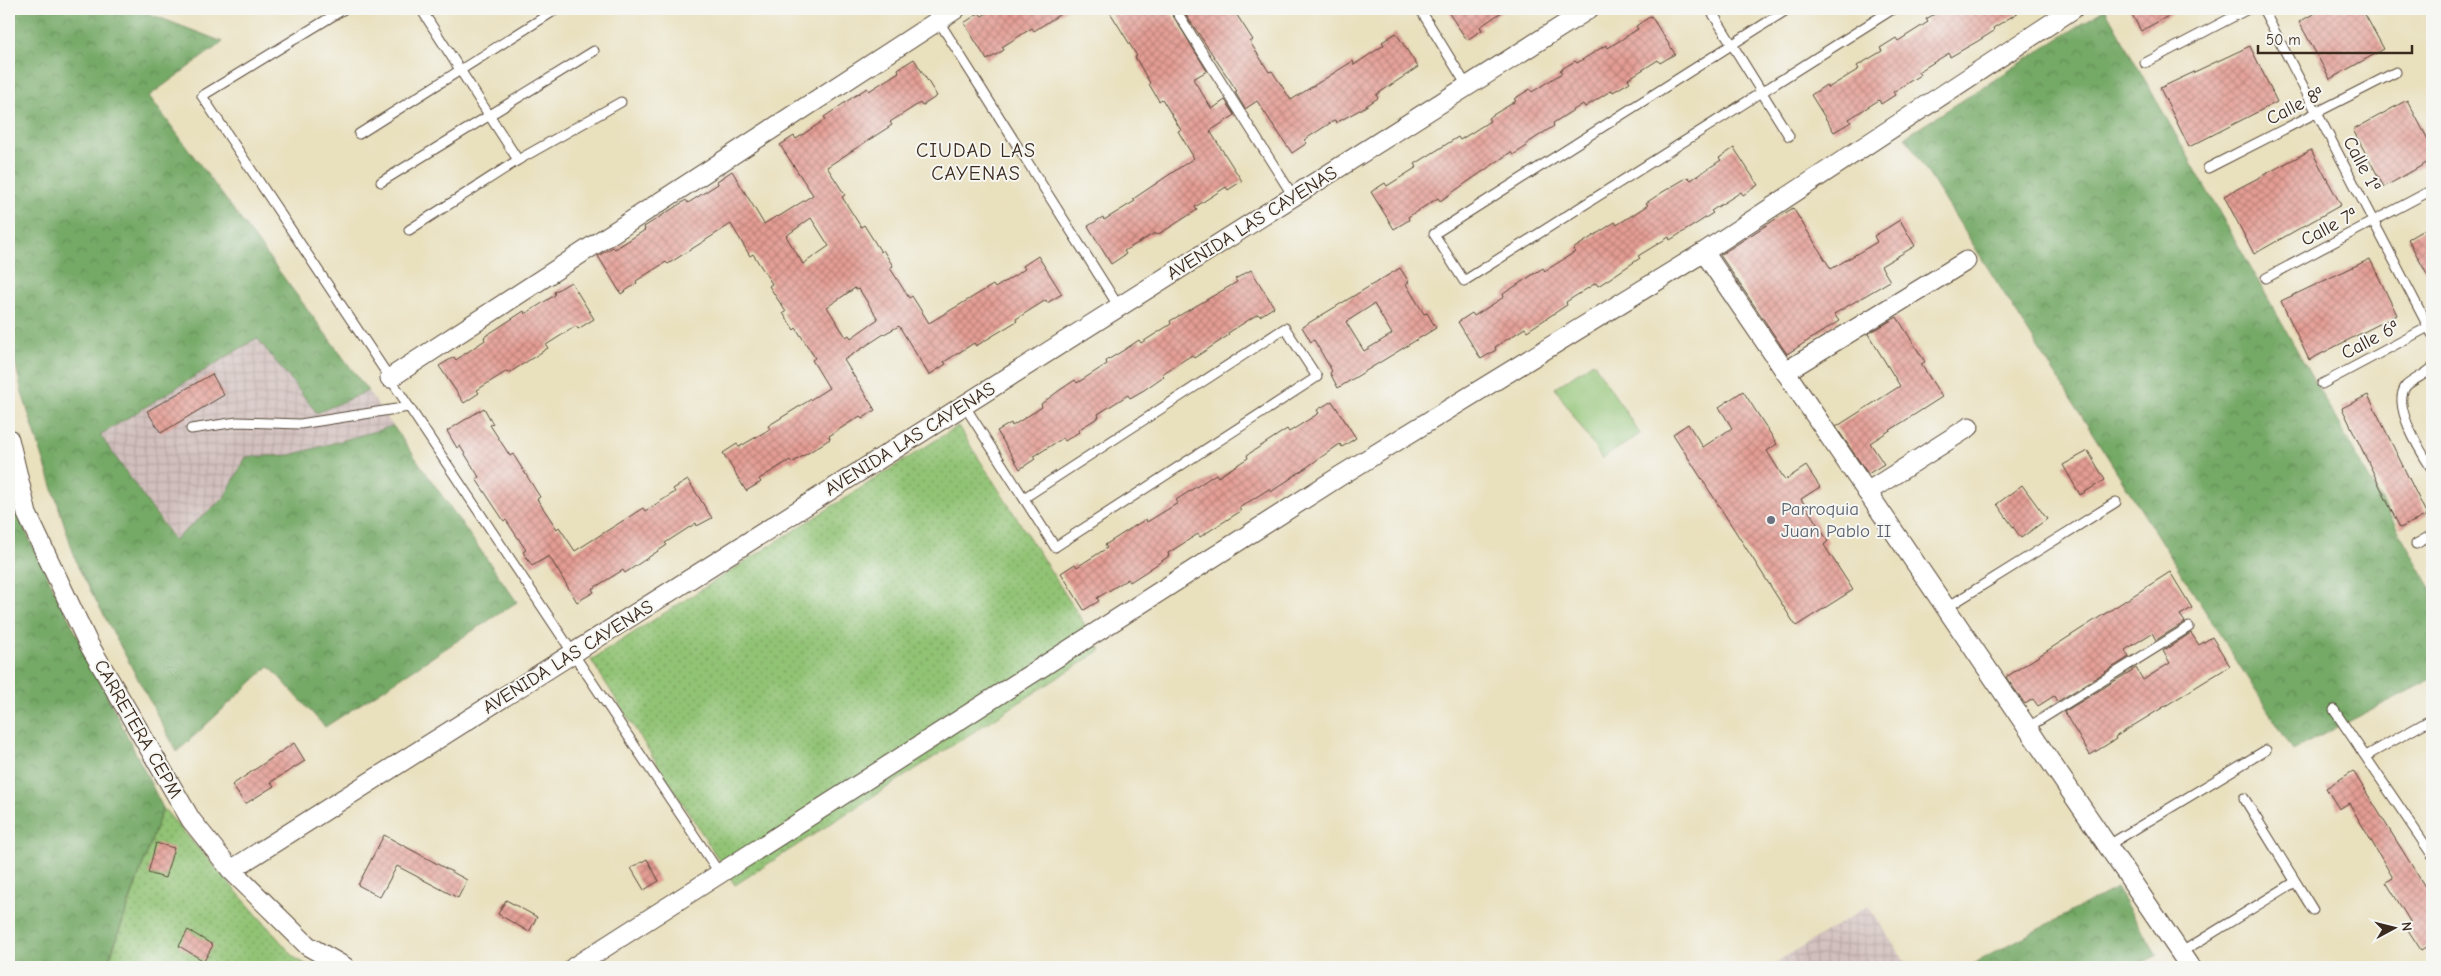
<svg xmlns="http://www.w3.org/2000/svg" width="2441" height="976" font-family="'Comic Neue',sans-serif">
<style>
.industrial{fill:url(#industrial-grid)}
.grass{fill:url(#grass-dots);stroke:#667649}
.forest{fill:url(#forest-crowns);stroke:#586a42}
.pitch{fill:#91c374;stroke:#667649}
.building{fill:url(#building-cross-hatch);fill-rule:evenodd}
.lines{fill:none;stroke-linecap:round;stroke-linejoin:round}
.lane-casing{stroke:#554536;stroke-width:11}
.street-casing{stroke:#554536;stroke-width:21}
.lane{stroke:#fff;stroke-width:9}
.street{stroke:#fff;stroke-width:19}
.worship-dot{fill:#6b7280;stroke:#f6f6f2;stroke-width:2}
.labels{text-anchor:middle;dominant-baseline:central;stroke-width:4;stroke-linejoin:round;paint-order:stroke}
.street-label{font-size:19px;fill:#3b2a1e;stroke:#f6f6f2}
.worship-label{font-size:19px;fill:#5b616d;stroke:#f6f6f2;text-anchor:start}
.neighbourhood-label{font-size:20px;letter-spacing:1px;fill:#3b2a1e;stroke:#f6f6f2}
</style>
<defs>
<pattern id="industrial-grid" width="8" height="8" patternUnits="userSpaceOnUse" patternTransform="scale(1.25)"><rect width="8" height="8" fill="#d1bfbd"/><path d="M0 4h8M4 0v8" fill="none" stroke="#b4a4a2"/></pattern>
<pattern id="grass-dots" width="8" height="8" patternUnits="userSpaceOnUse" patternTransform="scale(1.25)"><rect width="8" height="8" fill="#91c374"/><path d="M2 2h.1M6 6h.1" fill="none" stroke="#789f5f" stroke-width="1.8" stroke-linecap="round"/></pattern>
<pattern id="forest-crowns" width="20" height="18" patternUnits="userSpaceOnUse" patternTransform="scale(1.25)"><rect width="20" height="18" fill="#74a966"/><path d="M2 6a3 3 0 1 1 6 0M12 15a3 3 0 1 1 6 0" fill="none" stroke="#608a53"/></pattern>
<pattern id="building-cross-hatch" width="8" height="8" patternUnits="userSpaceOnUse" patternTransform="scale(1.25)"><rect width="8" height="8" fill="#e49d94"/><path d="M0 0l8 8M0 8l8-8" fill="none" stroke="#ba8078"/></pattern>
</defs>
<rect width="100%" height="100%" fill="#f6f6f2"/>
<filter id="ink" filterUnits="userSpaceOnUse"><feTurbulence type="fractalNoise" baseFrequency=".02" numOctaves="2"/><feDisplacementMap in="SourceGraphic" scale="10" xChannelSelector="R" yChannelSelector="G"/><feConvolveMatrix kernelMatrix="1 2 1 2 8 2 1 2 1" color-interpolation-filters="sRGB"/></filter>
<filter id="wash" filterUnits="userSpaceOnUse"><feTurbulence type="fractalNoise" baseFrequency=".0096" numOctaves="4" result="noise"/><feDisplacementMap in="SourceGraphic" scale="20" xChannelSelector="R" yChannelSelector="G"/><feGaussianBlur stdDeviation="1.12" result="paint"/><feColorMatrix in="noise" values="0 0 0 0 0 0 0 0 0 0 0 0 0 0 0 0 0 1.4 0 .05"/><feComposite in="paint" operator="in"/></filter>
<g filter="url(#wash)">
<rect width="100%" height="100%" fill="#e9e0be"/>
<g class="industrial">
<path d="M257 337 317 413 368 391 393 426 291 455 246 457 224 498 175 540 100 435Z"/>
<path d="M1868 906 1909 967H1769Z"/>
</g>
<g class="grass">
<path d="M958 426 1101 650 735 885 591 660Z"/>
<path d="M163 808 295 958 311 967H107Z"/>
</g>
<g class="forest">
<path d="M9 9 140 10 223 42 149 96 368 391 317 413 257 338 100 435 174 540 224 498 246 457 291 455 393 426 517 602 325 727 269 666 177 752 78 567 22 393 9 334Z"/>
<path d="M2105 9 2432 590V679L2293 750 1905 137Z"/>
<path d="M9 498 163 808 106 967H9Z"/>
<path d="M2116 888 2157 955 2135 967H1967Z"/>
</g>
<path class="pitch" d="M1593 362 1640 434 1602 459 1555 388Z"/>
<g id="blocks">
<g class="building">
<path d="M994 9H1068L1034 31 1032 28 1002 47 1004 50 987 60 964 23 979 13 982 16Z"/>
<path d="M1108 9H1169L1207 71 1193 79 1212 109 1225 100 1235 115 1210 131 1242 181 1228 190 1226 187 1195 207 1197 210 1172 226 1157 235 1155 233 1124 251 1126 254 1111 264 1088 226 1103 217 1104 220 1135 201 1133 199 1194 158 1178 131 1181 130 1162 99 1159 101 1149 84 1150 83 1135 57 1137 56Z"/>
<path d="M1182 9H1233L1253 40 1250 42 1269 72 1272 71 1291 100 1353 61 1354 65 1384 45 1382 42 1396 33 1418 67 1376 95 1378 98 1363 108 1336 123 1335 120 1304 140 1307 143 1292 153 1257 101 1245 109 1235 92 1237 91Z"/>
<path d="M1446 9H1506L1480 27 1482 30 1467 40Z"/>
<path d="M1943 9H2024L1993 28 1994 31 1978 41 1950 57 1949 53 1918 72 1920 75 1893 92 1895 95 1881 104 1879 100 1849 119 1851 122 1834 132 1811 95 1826 85 1828 88 1859 69 1857 66 1882 51 1880 48 1896 38 1898 41 1928 22 1926 19Z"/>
<path d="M2129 9H2181L2141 31Z"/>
<path d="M2322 9H2362L2384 49 2330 79 2299 22Z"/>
<path d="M1651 16 1675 54 1660 63 1658 60 1628 79 1630 82 1613 92 1612 90 1585 107 1583 104 1553 123 1554 126 1526 144 1527 146 1513 155 1511 152 1440 201 1438 198 1408 217 1409 220 1394 229 1371 192 1385 183 1387 186 1417 167 1415 164 1458 137 1460 140 1490 121 1488 118 1516 101 1514 99 1530 89 1532 92 1562 73 1560 70 1575 61 1577 63 1606 45 1608 48 1638 29 1636 26Z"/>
<path d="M2250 46 2277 102 2189 147 2160 88Z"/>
<path d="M914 59 937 96 922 106 920 103 890 122 892 125 827 167 845 195 842 197 861 227 864 225 881 252 883 250 893 266 890 268 909 298 912 296 929 323 993 285 995 288 1025 269 1023 266 1038 256 1062 294 1047 303 1046 300 1016 319 1017 321 976 346 974 343 944 362 946 364 929 375 899 326 884 334 844 360 875 410 862 419 860 416 829 436 830 439 792 463 790 460 759 479 761 482 746 491 723 453 737 444 739 447 770 429 768 426 829 388 812 360 815 358 796 328 794 330 783 313 786 312 769 286 772 284 753 254 750 256 731 224 668 264 666 262 636 281 637 283 621 294 598 256 613 247 615 249 645 230 644 227 686 200 688 203 718 184 717 181 732 171 764 224 777 216 778 217 813 195 780 145 794 136 796 139 826 119 824 117 853 97 867 88 869 91 899 72 898 69ZM811 218 829 246 803 264 786 236ZM855 288 856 290 859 289 878 319 851 338 849 335 846 337 827 307Z"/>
<path d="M2407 100 2432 147V160L2384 187 2353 130Z"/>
<path d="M1734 148 1758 185 1743 195 1741 192 1711 211 1713 213 1696 224 1670 240 1669 237 1638 256 1640 258 1612 277 1598 286 1596 283 1566 302 1567 305 1541 322 1527 331 1525 328 1495 347 1496 350 1481 359 1458 322 1472 313 1474 316 1504 297 1503 294 1543 268 1545 271 1575 252 1573 249 1615 222 1617 225 1648 205 1646 203 1661 193 1688 177 1691 180 1721 160 1719 158Z"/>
<path d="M2311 150 2341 205 2254 254 2224 196Z"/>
<path d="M1793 208 1831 269 1877 242 1874 236 1900 220 1915 246 1881 266 1890 281 1834 314 1839 321 1787 354 1720 255Z"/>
<path d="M2432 225V284L2408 239Z"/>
<path d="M2370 259 2397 315 2309 360 2281 301Z"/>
<path d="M1400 268 1409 282 1406 284 1424 314 1427 313 1436 328 1338 388 1330 373 1332 371 1314 340 1311 342 1302 327ZM1374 304 1392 334 1364 351 1346 322Z"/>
<path d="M1251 270 1274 307 1260 316 1258 314 1228 333 1229 335 1208 349 1194 358 1192 355 1162 374 1164 376 1144 390 1130 398 1128 395 1098 414 1099 417 1078 430 1079 432 1065 441 1063 438 1033 457 1035 459 1020 469 997 431 1011 423 1012 426 1042 407 1041 404 1060 390 1075 380 1077 383 1107 364 1106 361 1124 350 1139 340 1141 343 1171 324 1170 321 1237 282 1235 279Z"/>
<path d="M571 282 594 319 578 329 576 326 546 345 548 348 509 373 507 371 477 390 479 393 464 403 439 366 454 357 456 360 485 340 484 337 524 311 525 314 555 295 554 292Z"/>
<path d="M1897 317 1925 362 1921 364 1942 397 1870 443 1884 464 1868 474 1836 427 1900 386 1868 334Z"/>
<path d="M212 374 224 395 161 433 147 411Z"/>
<path d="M1743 391 1777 444 1767 451 1785 480 1806 466 1820 487 1801 499 1828 541 1824 545 1853 590 1796 626 1673 434 1688 424 1703 447 1732 428 1719 407Z"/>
<path d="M2368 395 2427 515 2400 528 2342 408Z"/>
<path d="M1332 401 1356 438 1342 447 1340 444 1271 492 1269 489 1239 508 1241 511 1214 528 1200 537 1198 534 1168 553 1169 556 1144 573 1130 582 1128 579 1097 598 1099 601 1084 610 1061 573 1075 564 1077 567 1107 548 1105 545 1130 529 1146 519 1147 522 1178 503 1176 500 1216 474 1218 477 1248 458 1247 455 1287 429 1289 432 1319 413 1317 410Z"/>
<path d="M484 408 493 424 490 425 510 456 513 454 530 481 540 497 537 499 557 529 559 527 575 551 643 508 645 511 675 492 673 489 688 480 712 518 697 526 696 523 665 543 667 545 625 573 623 570 592 589 594 592 577 602 549 556 532 566 523 552 526 550 506 520 504 521 476 479 479 477 460 446 457 448 447 431Z"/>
<path d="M2088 451 2105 480 2080 495 2063 465Z"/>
<path d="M2022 485 2047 519 2021 538 1997 504Z"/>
<path d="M2170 572 2192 608 2180 615 2185 622 2156 640 2152 633 2125 650 2129 657 2057 702 2054 696 2038 706 2033 699 2025 704 2006 677Z"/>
<path d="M2191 633 2199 645 2212 637 2230 666 2115 737 2116 739 2090 755 2064 712 2136 668 2143 680 2170 663 2163 651Z"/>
<path d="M294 743 305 761 271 782 274 786 245 804 232 785Z"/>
<path d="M2353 771 2432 898V943L2421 950 2406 927 2411 923 2386 882 2393 878 2349 803 2339 809 2326 788Z"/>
<path d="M384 835 467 880 458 898 397 866 380 897 358 885Z"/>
<path d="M156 843 174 848 165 878 148 873Z"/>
<path d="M647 859 659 881 644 890 631 868Z"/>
<path d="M506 900 537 917 529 932 498 914Z"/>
<path d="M188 930 213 945 204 961 179 946Z"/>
</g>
</g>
</g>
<g filter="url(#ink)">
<use href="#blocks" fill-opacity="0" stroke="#554536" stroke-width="1"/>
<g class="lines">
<g class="lane-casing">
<g id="lane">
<path d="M344 9 202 96 720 874"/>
<path d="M931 9 1119 307"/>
<path d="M1175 9 1293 196"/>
<path d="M1420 9 1467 86"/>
<path d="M1710 9 1789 136"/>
<path d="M1788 9 1434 234 1464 281 1893 9"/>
<path d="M2263 9 2432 334"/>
<path d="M768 10 770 9"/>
<path d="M2145 63 2248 9"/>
<path d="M359 134 557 9"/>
<path d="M518 160 621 102"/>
<path d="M2208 168 2396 72"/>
<path d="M381 182 594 51"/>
<path d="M409 230 518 160 421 9"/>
<path d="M2266 278 2432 190"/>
<path d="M2432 368C2425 375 2412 380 2406 386 2391 405 2421 452 2432 469"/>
<path d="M2322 384 2432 325"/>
<path d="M964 405 1055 547 1317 377 1285 328 1024 498"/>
<path d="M191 429 237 422 300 424 409 407"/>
<path d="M2416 544 2432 535"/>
<path d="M1946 608 2116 502"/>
<path d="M2334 710 2432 855"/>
<path d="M2027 728 2189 627"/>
<path d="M2366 756 2432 719"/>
<path d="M2244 798 2313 910"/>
<path d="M2107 846 2266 750"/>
<path d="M2180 953 2295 882"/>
</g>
</g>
<g class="street-casing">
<g id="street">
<path d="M1704 252 2190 967"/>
<path d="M1785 372 1966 261"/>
<path d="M390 378 956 9"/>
<path d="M9 439 27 514 88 643 191 820 231 870 308 946 345 967"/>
<path d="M1867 492 1969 427"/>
<path d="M231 870 1589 9"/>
<path d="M574 967 1340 476 1704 252 2073 9"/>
</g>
</g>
<use href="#lane" class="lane"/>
<use href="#street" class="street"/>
</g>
</g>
<circle class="worship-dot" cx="1771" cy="520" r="5"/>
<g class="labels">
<g class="street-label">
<text transform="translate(2295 106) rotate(-27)">Calle 8ª</text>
<text transform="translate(2362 164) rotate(62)">Calle 1ª</text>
<text transform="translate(1252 223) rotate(-32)">AVENIDA LAS CAYENAS</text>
<text transform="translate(2329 227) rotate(-28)">Calle 7ª</text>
<text transform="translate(2370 340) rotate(-28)">Calle 6ª</text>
<text transform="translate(910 439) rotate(-32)">AVENIDA LAS CAYENAS</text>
<text transform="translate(568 657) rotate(-32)">AVENIDA LAS CAYENAS</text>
<text transform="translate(138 729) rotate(60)">CARRETERA CEPM</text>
</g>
<g class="worship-label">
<text x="1781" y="509">Parroquia<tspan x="1781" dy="22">Juan Pablo II</tspan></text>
</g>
<g class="neighbourhood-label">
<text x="976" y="150">CIUDAD LAS<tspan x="976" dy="23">CAYENAS</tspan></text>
</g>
</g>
<rect width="2441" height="976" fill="none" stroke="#f6f6f2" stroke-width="30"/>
<g transform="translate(2394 928) rotate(83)" stroke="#f6f6f2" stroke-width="4" paint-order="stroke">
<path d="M0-4L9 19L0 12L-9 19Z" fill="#3b2a1e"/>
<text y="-8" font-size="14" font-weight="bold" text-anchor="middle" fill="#3b2a1e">N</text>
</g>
<path d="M2258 45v8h154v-8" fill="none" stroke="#3b2a1e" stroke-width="2.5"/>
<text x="2266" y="45" font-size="15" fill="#3b2a1e" stroke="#f6f6f2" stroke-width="4" paint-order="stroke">50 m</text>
</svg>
